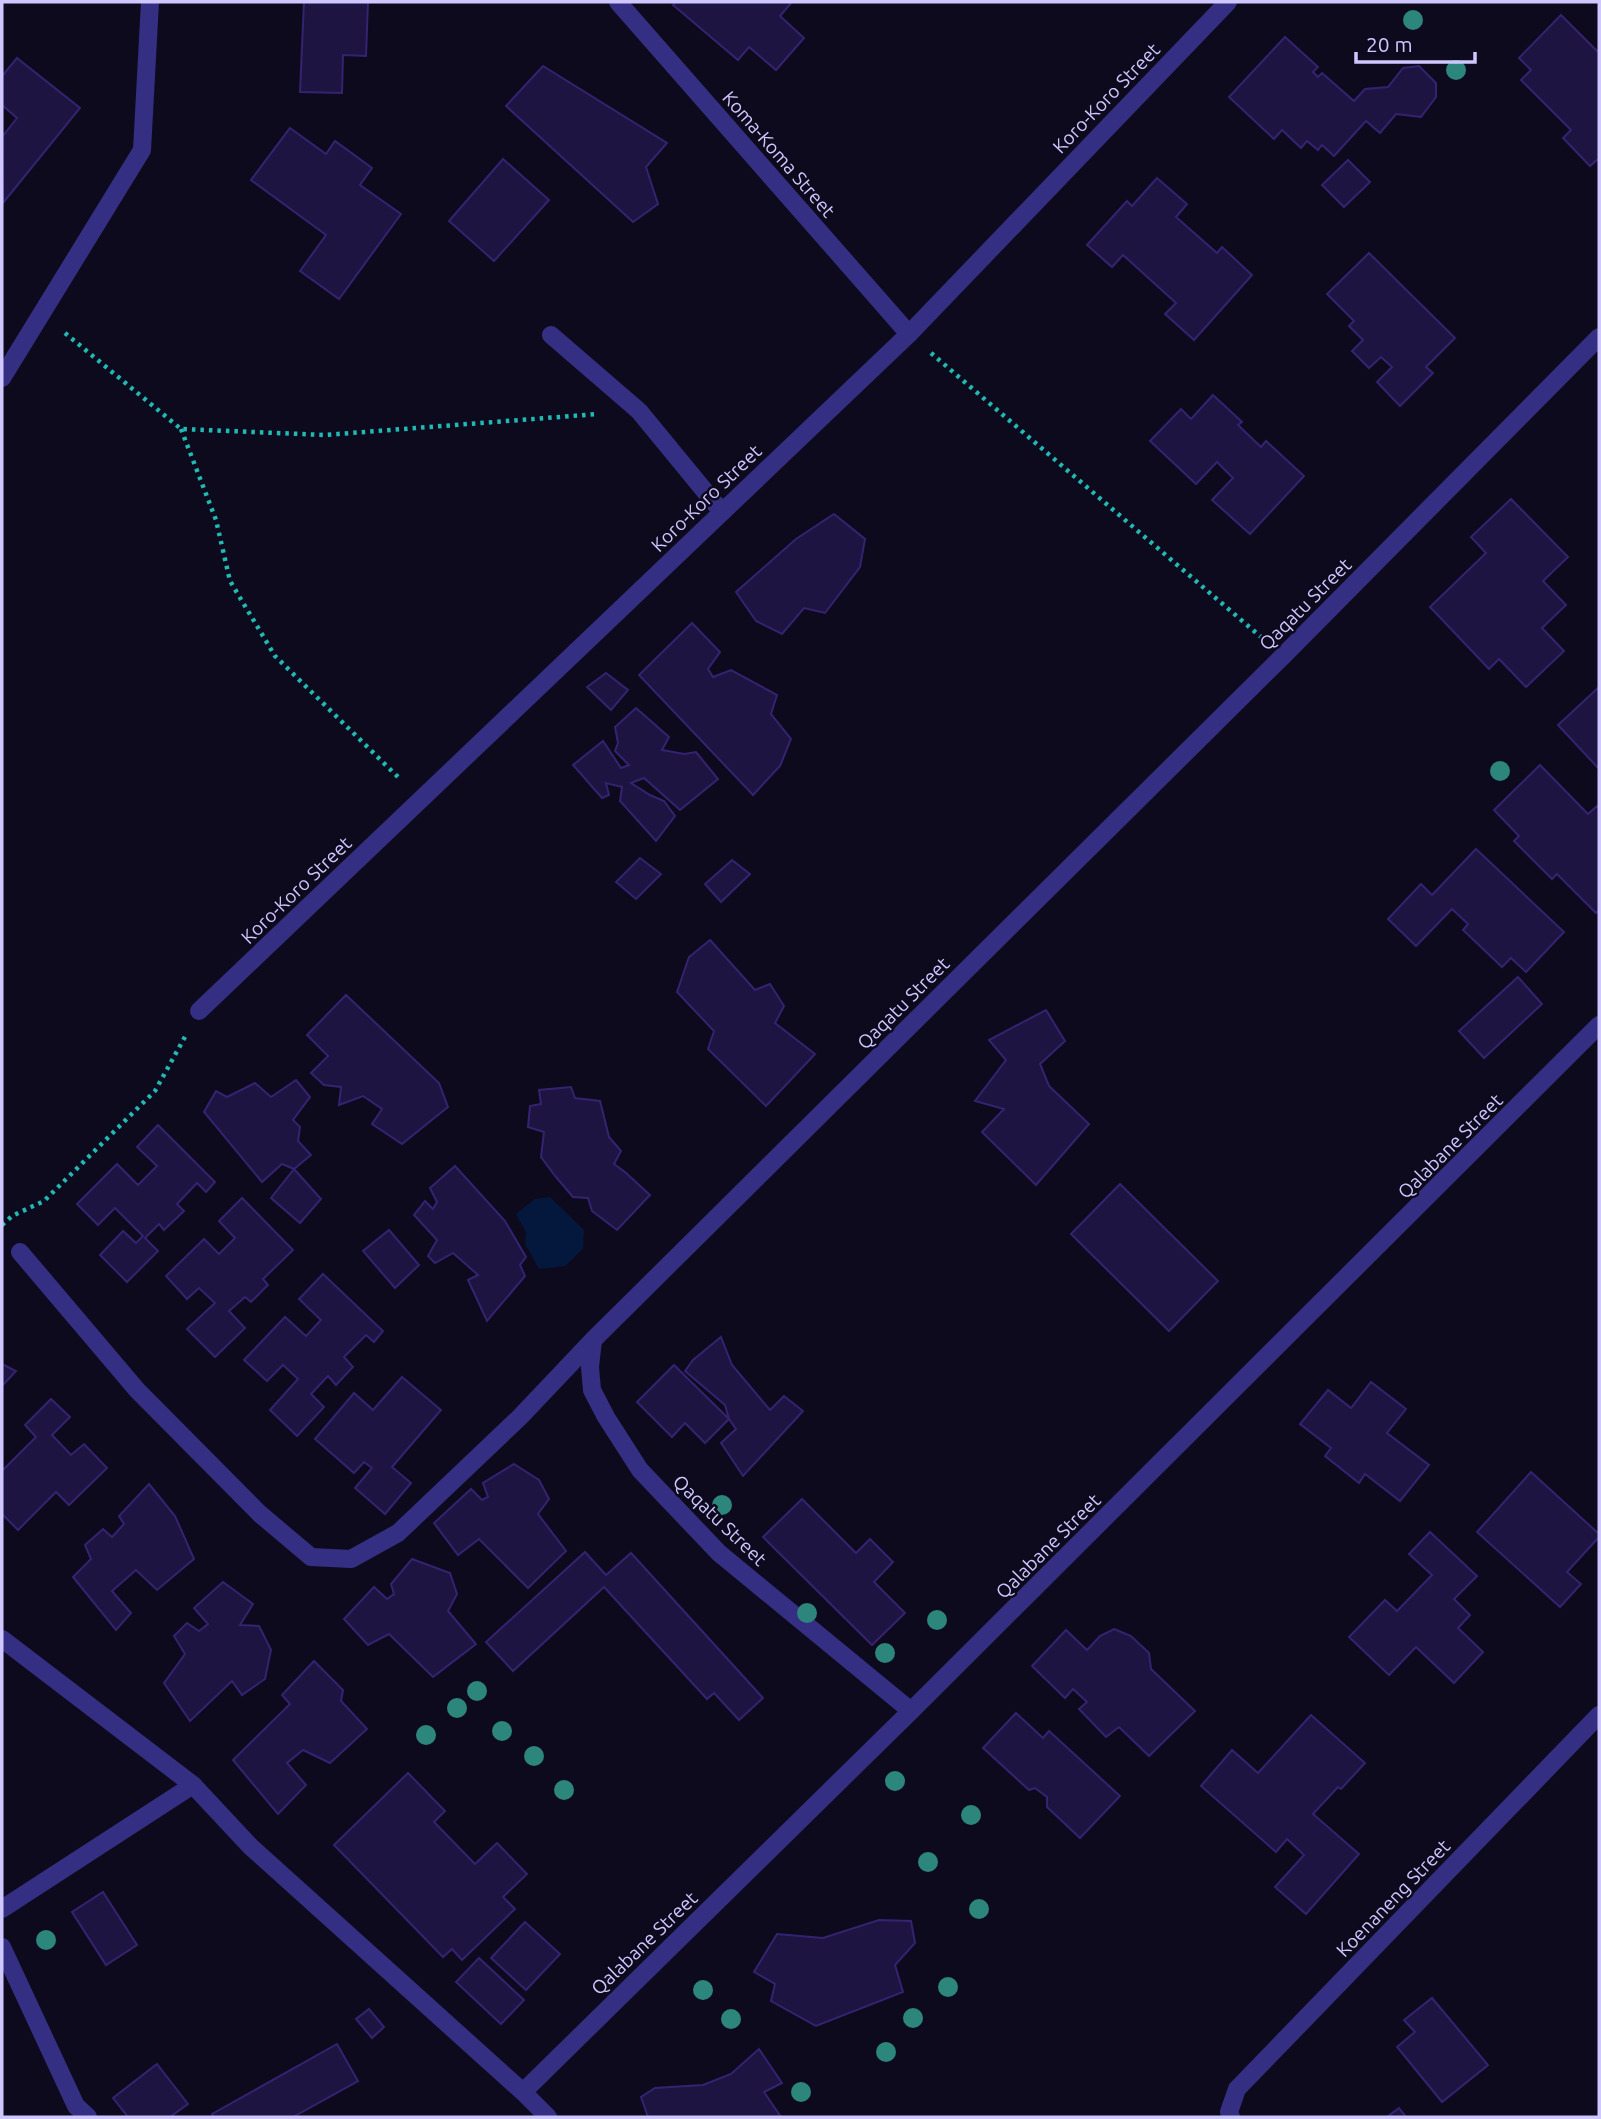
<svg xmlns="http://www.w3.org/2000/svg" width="1601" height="2119" font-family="Ubuntu,sans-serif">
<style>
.water{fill:#04173d}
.building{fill:#1e1441;stroke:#342370;stroke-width:2}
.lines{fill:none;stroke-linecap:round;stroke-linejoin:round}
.path{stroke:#20bab5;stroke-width:4.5;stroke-dasharray:3.5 5;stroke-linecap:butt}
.service{stroke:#352f83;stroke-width:18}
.minor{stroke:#352f83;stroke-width:18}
.tree{fill:#2d867b}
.labels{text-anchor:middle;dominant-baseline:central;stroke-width:5;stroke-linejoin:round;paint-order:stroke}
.street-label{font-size:19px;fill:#cfc7ff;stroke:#0e0a1e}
</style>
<rect width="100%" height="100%" fill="#0e0a1e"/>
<path class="water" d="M550 1197 584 1230 583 1249 565 1266 539 1269 525 1244 526 1232 516 1214 535 1199Z"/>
<g class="building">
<path d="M304 2H368L366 56 343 55 342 93 300 92Z"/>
<path d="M676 2H792L780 16 804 38 776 70 749 47 738 60 673 5Z"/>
<path d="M1561 15 1599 53V161L1598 159 1590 166 1563 138 1571 130 1521 80 1531 70 1519 58Z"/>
<path d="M1285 37 1318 67 1313 72 1318 77 1322 73 1354 101 1365 89 1388 87 1403 68 1419 66 1436 83V97L1421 117 1396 114 1380 133 1366 121 1334 156 1322 145 1318 150 1307 141 1301 148 1282 130 1274 139 1229 97Z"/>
<path d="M17 58 80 108 3 203 2 137 17 118 2 105V76Z"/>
<path d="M543 66 667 143 646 167 658 204 633 222 506 106Z"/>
<path d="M290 128 326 154 335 141 372 168 360 185 401 214 339 299 300 271 326 235 251 180Z"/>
<path d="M503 159 549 200 494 261 449 221Z"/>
<path d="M1348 160 1370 182 1344 207 1322 185Z"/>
<path d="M1157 178 1187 204 1176 217 1217 253 1222 247 1252 275 1194 340 1165 314 1176 303 1123 255 1112 267 1087 245 1127 201 1132 206Z"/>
<path d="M1369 253 1455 338 1426 367 1433 373 1400 406 1377 382 1392 367 1381 357 1369 368 1352 351 1363 340 1349 326 1354 321 1327 294Z"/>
<path d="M1213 395 1242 422 1238 425 1261 447 1266 441 1304 476 1250 534 1212 500 1233 478 1217 462 1196 484 1150 441 1181 409 1191 419Z"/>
<path d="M1511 499 1568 557 1543 581 1566 605 1542 628 1564 651 1526 687 1499 659 1489 669 1430 607 1486 553 1471 537Z"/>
<path d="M834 514 865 539 860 567 825 613 804 608 782 634 756 621 736 592 796 539Z"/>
<path d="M692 623 720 652 708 669 713 677 731 670 777 695 771 714 791 739 780 766 753 795 639 675Z"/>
<path d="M606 673 628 690 611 710 587 687Z"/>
<path d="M1599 687V769L1558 725Z"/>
<path d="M636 708 669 737 662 750 684 754 696 752 718 779 680 810 644 778 631 783 650 795 664 801 675 816 656 841 620 801 622 787 606 783 609 795 602 798 573 765 603 741 621 768 629 765 615 751 618 743 615 727Z"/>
<path d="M1540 765 1588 814 1597 806 1599 809V910L1596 913 1557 874 1552 879 1514 841 1519 836 1494 810Z"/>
<path d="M1476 849 1564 932 1526 972 1511 958 1502 967 1463 930 1468 924 1452 909 1416 946 1388 919 1421 884 1432 895Z"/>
<path d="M640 858 661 874 636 899 616 882Z"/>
<path d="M732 860 750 874 721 902 705 884Z"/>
<path d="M710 940 755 990 770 984 784 1006 775 1023 815 1054 766 1106 708 1049 714 1031 677 992 689 957Z"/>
<path d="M1518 977 1542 1004 1484 1058 1459 1031Z"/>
<path d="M346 995 439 1083 448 1107 402 1144 372 1124 382 1109 363 1096 339 1105 341 1087 324 1085 311 1073 328 1056 307 1035Z"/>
<path d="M1046 1010 1065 1041 1040 1064 1049 1086 1089 1124 1036 1185 982 1132 1004 1109 975 1101 1006 1060 989 1040Z"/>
<path d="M296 1080 310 1097 293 1120 300 1127 298 1141 311 1155 294 1169 282 1164 262 1182 204 1112 216 1091 227 1097 255 1083 271 1097Z"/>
<path d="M571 1087 575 1098 600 1101 609 1137 621 1151 614 1164 625 1172 650 1195 617 1230 592 1211 588 1198 573 1197 555 1176 541 1157 544 1132 528 1127 530 1106 541 1104 539 1090Z"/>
<path d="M158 1125 215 1182 206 1192 197 1183 177 1204 184 1211 164 1230 159 1224 145 1238 158 1251 127 1282 100 1255 123 1231 136 1243 143 1236 115 1208 98 1225 77 1204 117 1164 138 1185 157 1166 137 1147Z"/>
<path d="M455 1166 505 1221 526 1257 520 1265 525 1276 487 1321 468 1280 478 1275 453 1253 435 1263 428 1256 437 1240 414 1215 425 1201 433 1209 437 1202 430 1188Z"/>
<path d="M294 1169 321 1199 300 1223 271 1198Z"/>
<path d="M1120 1184 1218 1281 1169 1331 1071 1234Z"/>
<path d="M242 1198 293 1250 263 1279 268 1285 251 1302 245 1297 229 1311 245 1328 215 1357 187 1329 215 1303 199 1288 187 1299 166 1276 204 1239 219 1254 235 1238 219 1221Z"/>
<path d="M389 1230 419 1265 395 1288 363 1251Z"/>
<path d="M323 1274 383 1331 374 1342 366 1335 344 1357 353 1367 336 1385 328 1376 311 1394 324 1407 297 1436 270 1410 298 1379 283 1365 267 1381 244 1360 285 1317 306 1336 321 1320 299 1299Z"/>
<path d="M721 1337 732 1365 770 1410 784 1396 803 1411 743 1476 721 1443 736 1429 729 1419 725 1405 685 1371 693 1360Z"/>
<path d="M2 1364 16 1371 2 1386Z"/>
<path d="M674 1365 729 1419 705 1443 685 1423 672 1437 637 1402Z"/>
<path d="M402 1377 441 1410 392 1467 411 1483 385 1514 355 1488 372 1468 364 1462 354 1473 315 1439 354 1393 373 1410Z"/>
<path d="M1371 1382 1406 1409 1387 1433 1429 1465 1400 1501 1365 1474 1359 1483 1325 1456 1331 1448 1300 1424 1328 1390 1351 1408Z"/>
<path d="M51 1399 70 1417 52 1435 71 1455 84 1444 107 1468 69 1505 56 1492 18 1530 2 1514V1471L36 1437 25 1425Z"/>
<path d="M514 1464 539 1480 549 1499 538 1514 566 1551 528 1588 479 1539 458 1555 434 1523 471 1489 482 1500 488 1497 483 1483Z"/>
<path d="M1531 1472 1599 1534V1537L1567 1572 1581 1584 1560 1607 1477 1532Z"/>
<path d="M149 1484 175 1516 194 1559 157 1590 136 1570 112 1591 131 1613 116 1630 73 1577 91 1559 85 1545 103 1529 112 1537 124 1524 119 1516Z"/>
<path d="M802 1499 856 1553 870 1539 893 1562 874 1582 905 1613 872 1645 763 1537Z"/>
<path d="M1430 1532 1477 1576 1454 1599 1470 1615 1458 1628 1483 1652 1454 1683 1416 1647 1389 1675 1349 1637 1385 1600 1397 1611 1432 1575 1409 1554Z"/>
<path d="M585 1552 606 1575 631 1553 763 1698 739 1720 714 1693 707 1699 604 1587 513 1671 486 1642Z"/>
<path d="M412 1559 450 1573 457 1594 448 1611 476 1644 433 1677 389 1634 368 1645 344 1619 374 1587 387 1599 394 1594 391 1584Z"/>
<path d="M223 1582 253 1604 240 1625 259 1626 271 1650 265 1679 242 1695 232 1681 190 1721 164 1683 185 1654 174 1636 187 1623 199 1631 208 1624 194 1608Z"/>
<path d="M1114 1629 1131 1636 1149 1653 1151 1669 1195 1711 1149 1756 1119 1727 1106 1737 1079 1709 1087 1702 1073 1689 1065 1698 1032 1666 1066 1630 1087 1650 1100 1636Z"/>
<path d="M314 1661 343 1690 341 1701 367 1729 330 1763 303 1750 287 1763 306 1785 278 1814 233 1760 290 1704 282 1695Z"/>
<path d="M1016 1713 1043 1738 1049 1731 1120 1796 1080 1838 1047 1807V1797L1035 1788 1029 1790 983 1748Z"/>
<path d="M1311 1715 1365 1763 1341 1789 1338 1787 1313 1814 1359 1854 1306 1914 1275 1887 1304 1855 1287 1839 1276 1852 1201 1786 1232 1750 1258 1773Z"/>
<path d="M408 1773 445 1811 434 1822 475 1864 497 1843 527 1874 503 1897 515 1909 462 1960 452 1949 443 1957 334 1845Z"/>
<path d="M103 1892 137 1945 106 1965 72 1912Z"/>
<path d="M879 1920 911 1921 915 1943 895 1965 903 1992 816 2026 771 2001 775 1984 754 1972 777 1934 823 1938Z"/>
<path d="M525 1922 560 1954 526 1990 491 1958Z"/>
<path d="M479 1958 524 2000 501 2024 456 1982Z"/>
<path d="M1432 1998 1488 2065 1442 2102 1397 2047 1415 2032 1404 2020Z"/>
<path d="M369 2009 384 2027 372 2038 356 2019Z"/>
<path d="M337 2044 358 2081 293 2117H214L212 2114Z"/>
<path d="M759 2049 782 2083 764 2092 781 2117H648L641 2097 655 2088 703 2085 731 2074Z"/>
<path d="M157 2064 188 2104 170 2117H128L113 2098Z"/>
<path d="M1399 2108 1406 2117H1387Z"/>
</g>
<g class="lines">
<g class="path">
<path d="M65 333 181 429 325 435 598 414"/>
<path d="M931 353 1261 637"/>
<path d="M181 429 216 520 230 581 275 656 400 779"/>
<path d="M2 1225 12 1216 44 1201 155 1091 186 1035"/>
</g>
<g class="service">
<path d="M551 335 639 411 722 512"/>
<path d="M2 1909 193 1785"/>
<path d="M2 1947 76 2106 88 2117"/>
</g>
<g class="minor">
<path d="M618 2 909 334"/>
<path d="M2 378 142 150 150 2"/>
<path d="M199 1011 909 334 1228 2"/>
<path d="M20 1252 137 1390 260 1514 311 1557 351 1559 398 1533 520 1417 593 1340 1283 656 1599 337"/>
<path d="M593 1340 590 1367 592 1390 606 1417 640 1470 719 1553 911 1711"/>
<path d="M2 1639 193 1785 251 1847 523 2092 548 2117"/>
<path d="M523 2092 911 1711 1599 1025"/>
<path d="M1231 2117 1229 2112 1237 2089 1599 1715"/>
</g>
</g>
<g class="tree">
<circle cx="1413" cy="20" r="10"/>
<circle cx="1456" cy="70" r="10"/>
<circle cx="1500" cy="771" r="10"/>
<circle cx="722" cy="1505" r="10"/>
<circle cx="807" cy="1613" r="10"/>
<circle cx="937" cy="1620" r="10"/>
<circle cx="885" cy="1653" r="10"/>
<circle cx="477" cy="1691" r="10"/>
<circle cx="457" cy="1708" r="10"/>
<circle cx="502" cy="1731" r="10"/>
<circle cx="426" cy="1735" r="10"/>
<circle cx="534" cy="1756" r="10"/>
<circle cx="895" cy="1781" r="10"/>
<circle cx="564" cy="1790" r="10"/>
<circle cx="971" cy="1815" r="10"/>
<circle cx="928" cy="1862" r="10"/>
<circle cx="979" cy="1909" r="10"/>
<circle cx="46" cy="1940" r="10"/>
<circle cx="948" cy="1987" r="10"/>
<circle cx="703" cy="1990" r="10"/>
<circle cx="913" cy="2018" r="10"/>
<circle cx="731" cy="2019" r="10"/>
<circle cx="886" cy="2052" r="10"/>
<circle cx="801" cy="2092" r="10"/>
</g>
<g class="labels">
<g class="street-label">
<text transform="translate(1106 98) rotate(-46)">Koro-Koro Street</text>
<text transform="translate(779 154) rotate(49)">Koma-Koma Street</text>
<text transform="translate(706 498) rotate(-44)">Koro-Koro Street</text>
<text transform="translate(1305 604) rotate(-45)">Qaqatu Street</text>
<text transform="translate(296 890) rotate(-44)">Koro-Koro Street</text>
<text transform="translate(903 1003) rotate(-45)">Qaqatu Street</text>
<text transform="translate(1450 1146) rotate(-45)">Qalabane Street</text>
<text transform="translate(720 1520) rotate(44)">Qaqatu Street</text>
<text transform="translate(1048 1546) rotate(-45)">Qalabane Street</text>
<text transform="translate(1393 1898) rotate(-46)">Koenaneng Street</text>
<text transform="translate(644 1943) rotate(-44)">Qalabane Street</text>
</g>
</g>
<rect width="1601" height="2119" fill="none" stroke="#cfc7ff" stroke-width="7"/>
<path d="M1356 52v10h119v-10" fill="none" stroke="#cfc7ff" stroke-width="3.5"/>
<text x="1366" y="52" font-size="21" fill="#cfc7ff" stroke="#0e0a1e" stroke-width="5" paint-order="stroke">20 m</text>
</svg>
